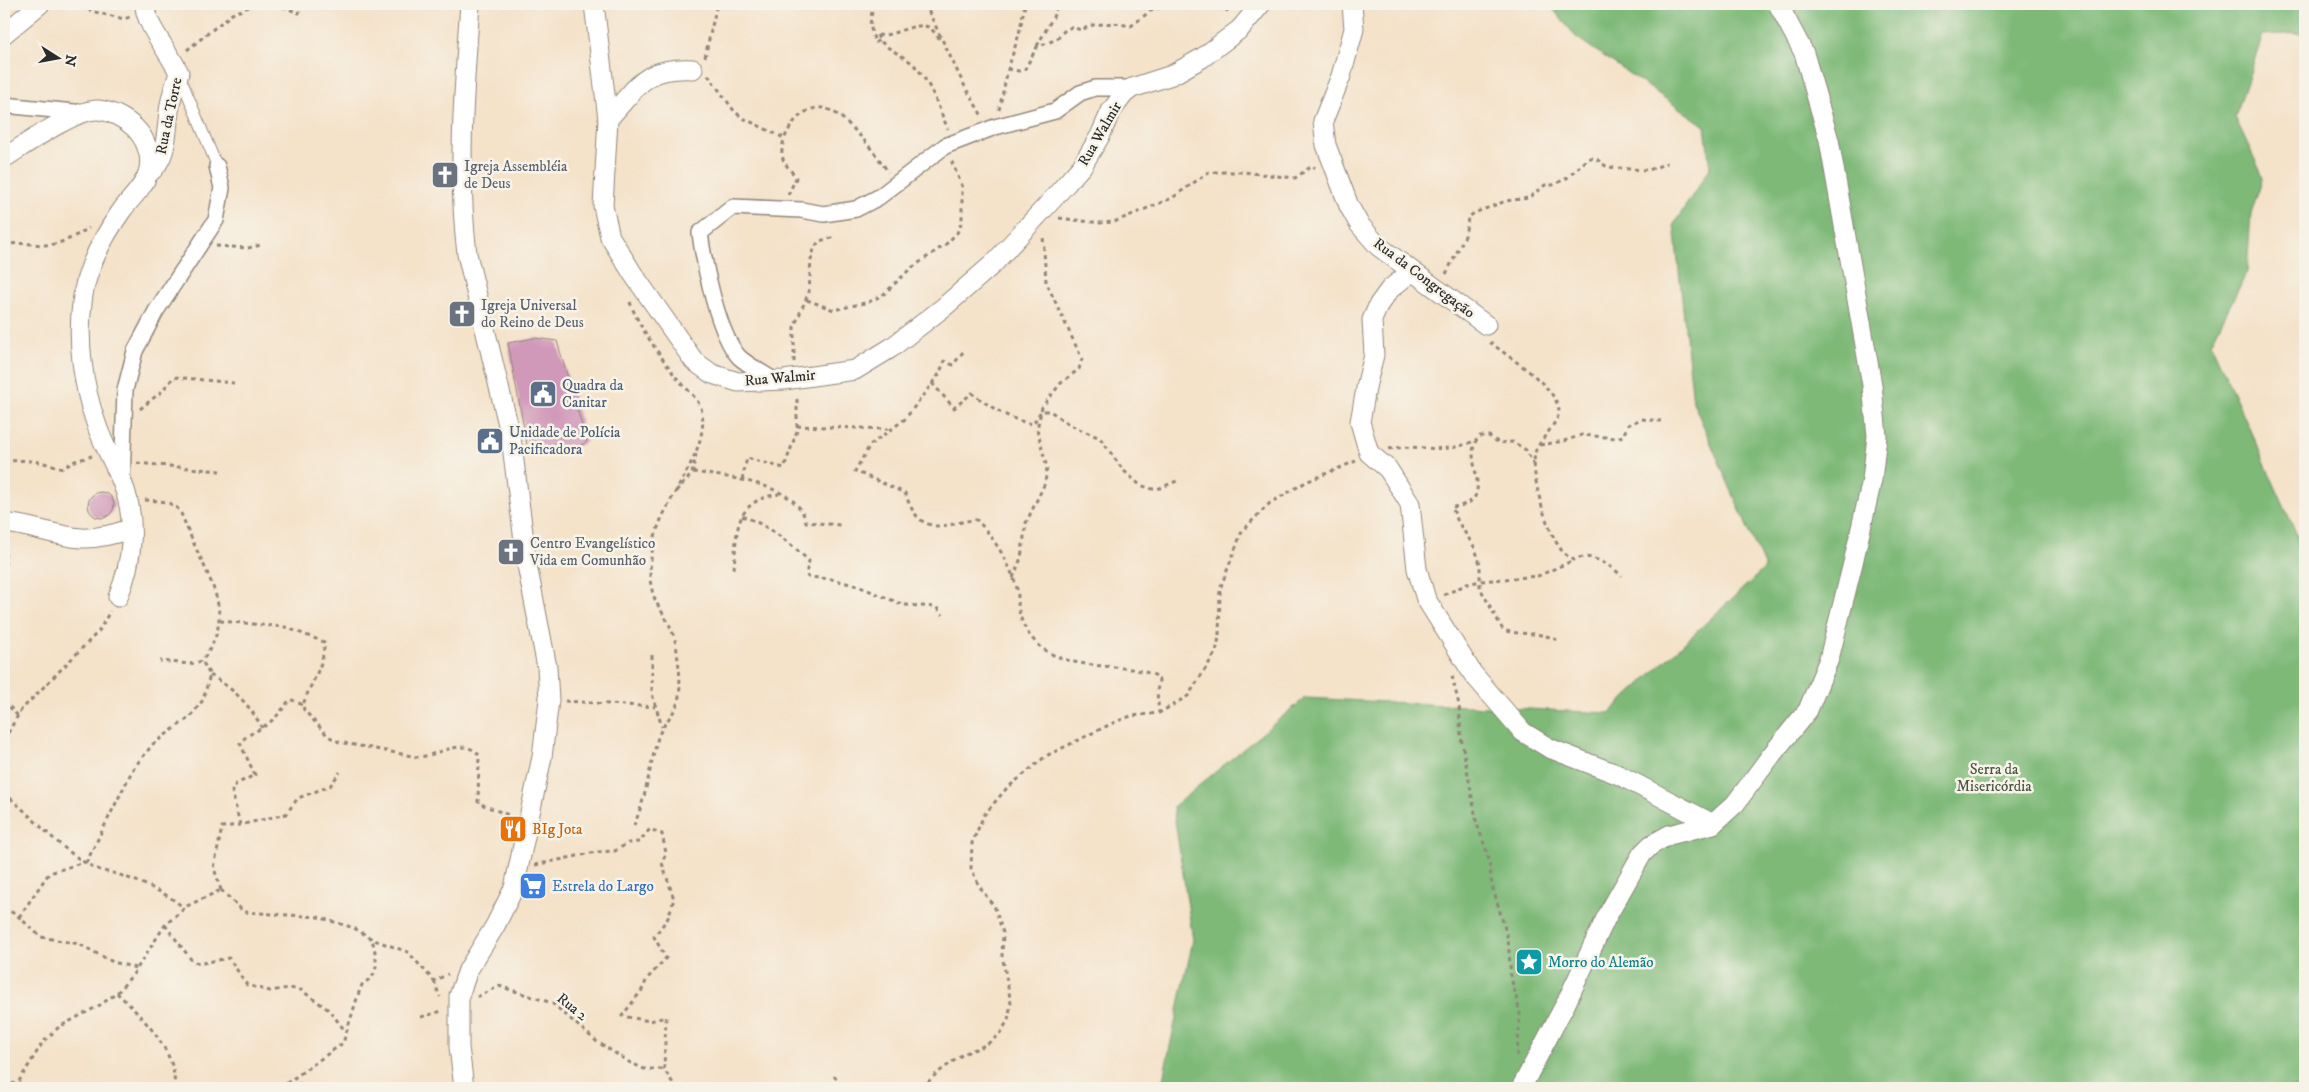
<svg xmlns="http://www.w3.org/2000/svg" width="2309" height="1092" font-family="'IM FELL DW Pica',serif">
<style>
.forest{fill:#7eb978;stroke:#547252}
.building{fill:#d199b9}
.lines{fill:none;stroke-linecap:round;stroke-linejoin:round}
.service-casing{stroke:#90867a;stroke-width:12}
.pedestrian-casing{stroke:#90867a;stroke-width:18}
.minor-casing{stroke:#90867a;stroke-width:21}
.path{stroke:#90867a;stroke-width:3;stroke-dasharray:4 4;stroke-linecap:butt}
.service{stroke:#fff;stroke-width:10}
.pedestrian{stroke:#fff;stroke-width:15}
.minor{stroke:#fff;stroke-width:19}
.labels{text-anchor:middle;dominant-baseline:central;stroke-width:5;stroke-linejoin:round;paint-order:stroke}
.street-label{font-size:15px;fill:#2b2b2b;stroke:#f7f3e8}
.worship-label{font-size:15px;fill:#5b616d;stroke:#f7f3e8;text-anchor:start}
.service-label{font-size:15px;fill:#4e5e75;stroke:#f7f3e8;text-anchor:start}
.park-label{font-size:15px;fill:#485643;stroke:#f7f3e8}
.food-label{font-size:15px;fill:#c56008;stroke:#f7f3e8;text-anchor:start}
.shop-label{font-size:15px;fill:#366cbe;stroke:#f7f3e8;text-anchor:start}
.culture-label{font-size:15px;fill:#0d838f;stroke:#f7f3e8;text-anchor:start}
</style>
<rect width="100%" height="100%" fill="#f7f3e8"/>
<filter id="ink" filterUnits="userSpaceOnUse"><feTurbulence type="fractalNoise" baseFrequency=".02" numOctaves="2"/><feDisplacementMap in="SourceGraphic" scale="10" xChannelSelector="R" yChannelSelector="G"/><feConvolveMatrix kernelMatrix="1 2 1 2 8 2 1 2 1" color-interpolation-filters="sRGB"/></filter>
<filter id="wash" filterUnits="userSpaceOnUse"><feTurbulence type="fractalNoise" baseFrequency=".0096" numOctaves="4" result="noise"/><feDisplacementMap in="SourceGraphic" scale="20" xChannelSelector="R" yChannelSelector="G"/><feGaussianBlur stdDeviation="1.12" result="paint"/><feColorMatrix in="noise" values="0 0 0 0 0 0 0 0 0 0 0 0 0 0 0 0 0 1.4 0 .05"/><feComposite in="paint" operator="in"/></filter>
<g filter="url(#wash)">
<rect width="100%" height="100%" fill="#f4e2c9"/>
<path class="forest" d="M1549 4H2305V33L2263 35 2235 117 2263 177 2251 213 2247 272 2211 343 2305 553V1088H1161L1193 940 1173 807 1305 698 1609 713 1765 568 1693 402 1674 224 1710 168 1705 126 1576 37Z"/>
<g id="blocks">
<g class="building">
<path d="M535 338 557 341 587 442 570 450 560 448 528 450 508 343Z"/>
<path d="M497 438V443L485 444 483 439Z"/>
<circle cx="101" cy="505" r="13"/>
</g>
</g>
</g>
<g filter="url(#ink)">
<use href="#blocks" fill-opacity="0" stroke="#90867a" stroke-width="1"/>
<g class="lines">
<g class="service-casing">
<path id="service" d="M179 74 217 166"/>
</g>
<g class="pedestrian-casing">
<g id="pedestrian">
<path d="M4 105 84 113"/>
<path d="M774 380C763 373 749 366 739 357 718 334 704 264 700 233L733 207 801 210 824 214 856 209 879 197 945 146 995 127 1055 111 1080 93 1095 88H1132"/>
<path d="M122 484 125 390 135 351 156 311 216 220 222 188 217 166"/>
</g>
</g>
<g class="minor-casing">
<g id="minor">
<path d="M145 4C144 23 170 53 179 73 176 82 173 91 171 100 165 124 171 157 148 174"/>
<path d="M594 4 608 119 603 206 610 237 633 274 694 361 712 374 738 382 784 380 855 370 891 348 944 307 993 264 1052 200 1082 166 1100 136 1111 111 1124 94 1132 88 1172 75 1202 58 1240 29 1261 4"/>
<path d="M1352 4 1354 29 1341 76 1323 121 1326 145 1349 206 1359 224 1378 246 1486 325"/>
<path d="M4 34 40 4"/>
<path d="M608 119C639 86 643 67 693 69"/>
<path d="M4 158C25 145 75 109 98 110 111 111 126 119 135 128 146 139 153 157 148 173 144 187 130 199 122 210 103 237 85 270 82 303 77 342 83 386 96 423 102 443 114 462 122 482 137 519 133 561 118 597"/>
<path d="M1411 272 1390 289 1379 304 1372 320 1374 355 1367 383 1360 422 1369 453 1388 469 1410 504 1417 569 1426 599 1473 674 1523 732 1549 748 1619 775 1713 824"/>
<path d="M4 523C30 525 55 536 81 538 97 539 115 534 130 529"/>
<path d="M464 1088 459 1047V996L468 970 495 926 514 888 542 757 549 700 547 667 527 565 511 437 467 254C457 171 464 87 470 4"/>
<path d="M1521 1088 1566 1003 1606 918 1642 854 1651 845 1669 835 1713 824 1735 804 1773 753 1808 710 1829 659 1853 563 1872 480 1877 436 1872 385 1829 140 1804 53 1778 4"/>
</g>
</g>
<g class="path">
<path d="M81 4 91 11 124 19 130 17"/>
<path d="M275 4 299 13 300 4"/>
<path d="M873 4 870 25 875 43 879 40"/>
<path d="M925 4 963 83 982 116"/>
<path d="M1202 4 1223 7 1231 14"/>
<path d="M877 35C882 48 902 54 913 64 931 82 938 107 948 129"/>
<path d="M878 35C892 38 920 18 931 29 935 32 937 37 941 40"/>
<path d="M1037 46 1053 17 1058 4"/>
<path d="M187 50 232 14 256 4"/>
<path d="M705 57 717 4"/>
<path d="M1008 69 1019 71 1025 69 1037 47 1057 39 1065 30 1072 27 1081 30 1093 25 1114 23 1131 26 1153 9 1191 4"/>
<path d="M708 75 735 112 743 118 784 138"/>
<path d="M999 110 1008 69 1019 34 1025 4"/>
<path d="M788 195 796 178C791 169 784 166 782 155 780 134 803 101 827 109 846 115 878 156 888 172"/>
<path d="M1059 218 1100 223 1114 222 1172 198 1209 172H1243L1295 178 1312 166 1315 168"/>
<path d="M4 245C18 242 30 244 44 245 61 245 75 236 89 228"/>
<path d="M216 246 248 248 261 245"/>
<path d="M1446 274 1465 236 1468 218 1474 213 1506 201 1529 198 1545 185H1553L1567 178 1589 158H1595L1607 167 1630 169 1649 170 1667 163"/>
<path d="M807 300 834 310 869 302 884 294 910 269 946 244 957 233 962 221V186L951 160"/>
<path d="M630 302C638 326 660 355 675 376 683 386 700 399 702 412 709 455 662 500 654 541 651 556 648 576 652 590 655 605 667 617 672 631 676 640 677 651 678 660 680 674 682 696 675 709 669 720 660 728 657 741 649 770 646 798 634 825"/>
<path d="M1490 342C1509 358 1557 386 1559 411 1560 420 1541 439 1536 450 1528 470 1548 539 1565 554 1567 556 1571 558 1574 560 1590 551 1611 566 1622 576"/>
<path d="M963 352 953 365 944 361 940 373 905 419 870 445 855 471 905 493C914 518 924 531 954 524 962 522 968 520 977 520 994 538 1011 565 1017 589 1019 596 1017 604 1019 611 1023 631 1037 648 1056 656 1088 670 1126 663 1157 676L1159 680 1157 692 1159 713"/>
<path d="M794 362V327L809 292 811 260 814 249 819 241 836 237"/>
<path d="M932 383 954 408 972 393C990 407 1010 420 1033 424L1041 411H1050L1070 425 1100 438 1123 470 1140 485 1152 489 1160 488 1179 480"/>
<path d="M140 409 161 392 174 377 234 383"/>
<path d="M797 426 888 429"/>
<path d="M1540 445 1564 441 1582 435 1616 438 1623 436 1628 425 1641 419 1661 421"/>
<path d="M1389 449C1423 443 1439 456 1474 441"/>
<path d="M4 462C26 458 42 462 63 468L75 461 92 456"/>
<path d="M137 463 220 471"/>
<path d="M1534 465 1526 450 1513 442 1499 443 1489 436H1480C1457 456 1503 503 1452 507L1458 522 1475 548 1480 564V588L1503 630C1522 636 1539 631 1557 640"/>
<path d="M693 472C726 477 798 483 806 522L840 525"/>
<path d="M742 480 747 458 784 468 797 431V396"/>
<path d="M676 491 692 474 696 454"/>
<path d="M145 500C159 501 170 500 180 511 187 528 194 545 202 561 220 600 229 624 202 661L190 664 160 661"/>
<path d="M742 516C768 525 789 542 809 561L806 574 808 577 831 579 858 586 904 605 936 607 943 615"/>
<path d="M734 569C737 531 733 501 779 494"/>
<path d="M1013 578 1021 558 1026 523 1045 483 1047 468 1037 429 1042 407 1061 383 1079 369 1082 359 1046 282 1043 235"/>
<path d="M4 582C6 570 4 550 7 541"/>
<path d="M1444 595 1467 584 1481 581 1538 576 1574 560"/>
<path d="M220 621 285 627 324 642C325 666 310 683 303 705L304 710 328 736 339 742 417 757C436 757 463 736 479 755L478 803 511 816"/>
<path d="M652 655V694L662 727"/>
<path d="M210 675C233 688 250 705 262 728"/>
<path d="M1452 676 1459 705 1461 737 1477 824 1488 855 1492 885 1508 939 1511 977 1520 1013 1517 1056"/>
<path d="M4 701 18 716"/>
<path d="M565 701 655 707"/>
<path d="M4 740 21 710 99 631 110 611"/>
<path d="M4 793C34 817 59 850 95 868 101 871 109 872 117 874 140 882 166 892 184 908"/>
<path d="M240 825 232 791 236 784 255 775 240 743C247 734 254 733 263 727 275 720 282 710 290 699L303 705"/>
<path d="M86 863 133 769 153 744 190 717 197 708 203 700 210 675 202 661"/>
<path d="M535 865 596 852 615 851 628 843 639 842 650 829 662 834 666 853 662 863 674 899 668 918 654 937 666 958 647 979 642 990 622 1016 650 1021 666 1017 664 1069 676 1088"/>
<path d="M221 890 244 912 318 917 354 928 374 940 408 952 434 981 448 974"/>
<path d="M221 890 214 868 222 827 240 825 286 814 298 798 330 786 340 772"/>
<path d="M4 907 19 917 41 937 79 944 113 962 136 968"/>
<path d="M19 917 47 876 53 872 84 862"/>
<path d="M165 925 193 962 203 963 229 958 247 985 270 991 289 988 301 990 329 1010 346 1032"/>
<path d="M434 981 440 997"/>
<path d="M117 993C140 1015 179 1052 174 1088"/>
<path d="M477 997 499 986 552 1003 596 1041 629 1062 644 1069H664"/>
<path d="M421 1017 442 1011"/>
<path d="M834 1076 845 1088"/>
<path d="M293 1077 304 1088"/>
<path d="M4 1088 19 1081 43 1042 59 1027 100 1005 117 993 134 973 165 925 187 906 221 890"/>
<path d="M280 1088 343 1043 360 989 363 983C382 975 376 956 372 939"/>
<path d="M922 1088 936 1074 963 1054 986 1045 1000 1034 1008 1020 1011 1003 1002 955 1003 933 995 908 979 886 971 868 972 843 984 815 1006 789 1046 756 1115 722 1131 716 1159 713 1188 696 1216 652 1219 637 1220 589 1242 531 1270 503 1306 482 1356 461"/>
</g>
<use href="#service" class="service"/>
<use href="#pedestrian" class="pedestrian"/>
<use href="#minor" class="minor"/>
</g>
</g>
<defs>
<g id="church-square" transform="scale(1.4375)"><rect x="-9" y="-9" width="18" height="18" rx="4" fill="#6b7280" stroke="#f7f3e8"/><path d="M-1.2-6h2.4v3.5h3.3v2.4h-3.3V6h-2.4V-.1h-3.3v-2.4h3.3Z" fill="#fff"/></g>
<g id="civic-square" transform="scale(1.4375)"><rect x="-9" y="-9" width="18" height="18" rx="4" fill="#5c6f8a" stroke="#f7f3e8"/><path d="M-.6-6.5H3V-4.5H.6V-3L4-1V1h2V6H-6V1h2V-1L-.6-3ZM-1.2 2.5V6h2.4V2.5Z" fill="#fff"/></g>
<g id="restaurant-square" transform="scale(1.4375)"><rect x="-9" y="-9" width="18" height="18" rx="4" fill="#e8710a" stroke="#f7f3e8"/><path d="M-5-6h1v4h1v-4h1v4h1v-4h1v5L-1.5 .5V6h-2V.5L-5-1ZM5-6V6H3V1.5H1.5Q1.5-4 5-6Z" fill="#fff"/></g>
<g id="supermarket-square" transform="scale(1.4375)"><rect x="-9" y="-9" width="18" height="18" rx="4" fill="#3f7fe0" stroke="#f7f3e8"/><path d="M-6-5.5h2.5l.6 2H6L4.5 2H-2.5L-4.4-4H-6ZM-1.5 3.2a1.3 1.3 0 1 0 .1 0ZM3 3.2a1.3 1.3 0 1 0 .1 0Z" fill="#fff"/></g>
<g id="sight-square" transform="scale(1.4375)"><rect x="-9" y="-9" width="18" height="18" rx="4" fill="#0f9aa8" stroke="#f7f3e8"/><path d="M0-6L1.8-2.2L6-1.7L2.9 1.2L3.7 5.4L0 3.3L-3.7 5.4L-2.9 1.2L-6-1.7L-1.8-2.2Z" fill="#fff"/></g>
</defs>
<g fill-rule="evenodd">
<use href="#church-square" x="445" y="175"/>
<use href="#church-square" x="462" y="314"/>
<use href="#civic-square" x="543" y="394"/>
<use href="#civic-square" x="490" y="441"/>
<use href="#church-square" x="511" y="552"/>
<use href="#restaurant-square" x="513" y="829"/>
<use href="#supermarket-square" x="533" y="886"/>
<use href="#sight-square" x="1529" y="962"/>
</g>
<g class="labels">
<g class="street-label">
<text transform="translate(169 116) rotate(-78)">Rua da Torre</text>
<text transform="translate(1100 134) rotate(-60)">Rua Walmir</text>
<text transform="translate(1424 278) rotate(37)">Rua da Congregação</text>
<text transform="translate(780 378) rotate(-5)">Rua Walmir</text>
<text transform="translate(572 1007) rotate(39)">Rua 2</text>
</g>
<g class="worship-label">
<text x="464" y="166">Igreja Assembléia<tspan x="464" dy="17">de Deus</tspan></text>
<text x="481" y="305">Igreja Universal<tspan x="481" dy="17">do Reino de Deus</tspan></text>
<text x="530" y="543">Centro Evangelístico<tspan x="530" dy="17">Vida em Comunhão</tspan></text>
</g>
<g class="service-label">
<text x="562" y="385">Quadra da<tspan x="562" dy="17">Canitar</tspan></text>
<text x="509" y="432">Unidade de Polícia<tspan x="509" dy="17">Pacificadora</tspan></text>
</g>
<g class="park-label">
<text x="1994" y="769">Serra da<tspan x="1994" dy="17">Misericórdia</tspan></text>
</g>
<g class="food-label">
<text x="532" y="829">BIg Jota</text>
</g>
<g class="shop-label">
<text x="552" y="886">Estrela do Largo</text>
</g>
<g class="culture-label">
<text x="1548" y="962">Morro do Alemão</text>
</g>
</g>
<rect width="2309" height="1092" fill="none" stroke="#f7f3e8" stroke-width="20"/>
<g transform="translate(58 58) rotate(101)" stroke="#f7f3e8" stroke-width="4" paint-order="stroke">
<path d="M0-4L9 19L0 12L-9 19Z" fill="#2b2b2b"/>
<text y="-8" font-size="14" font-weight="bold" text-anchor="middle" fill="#2b2b2b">N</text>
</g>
</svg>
